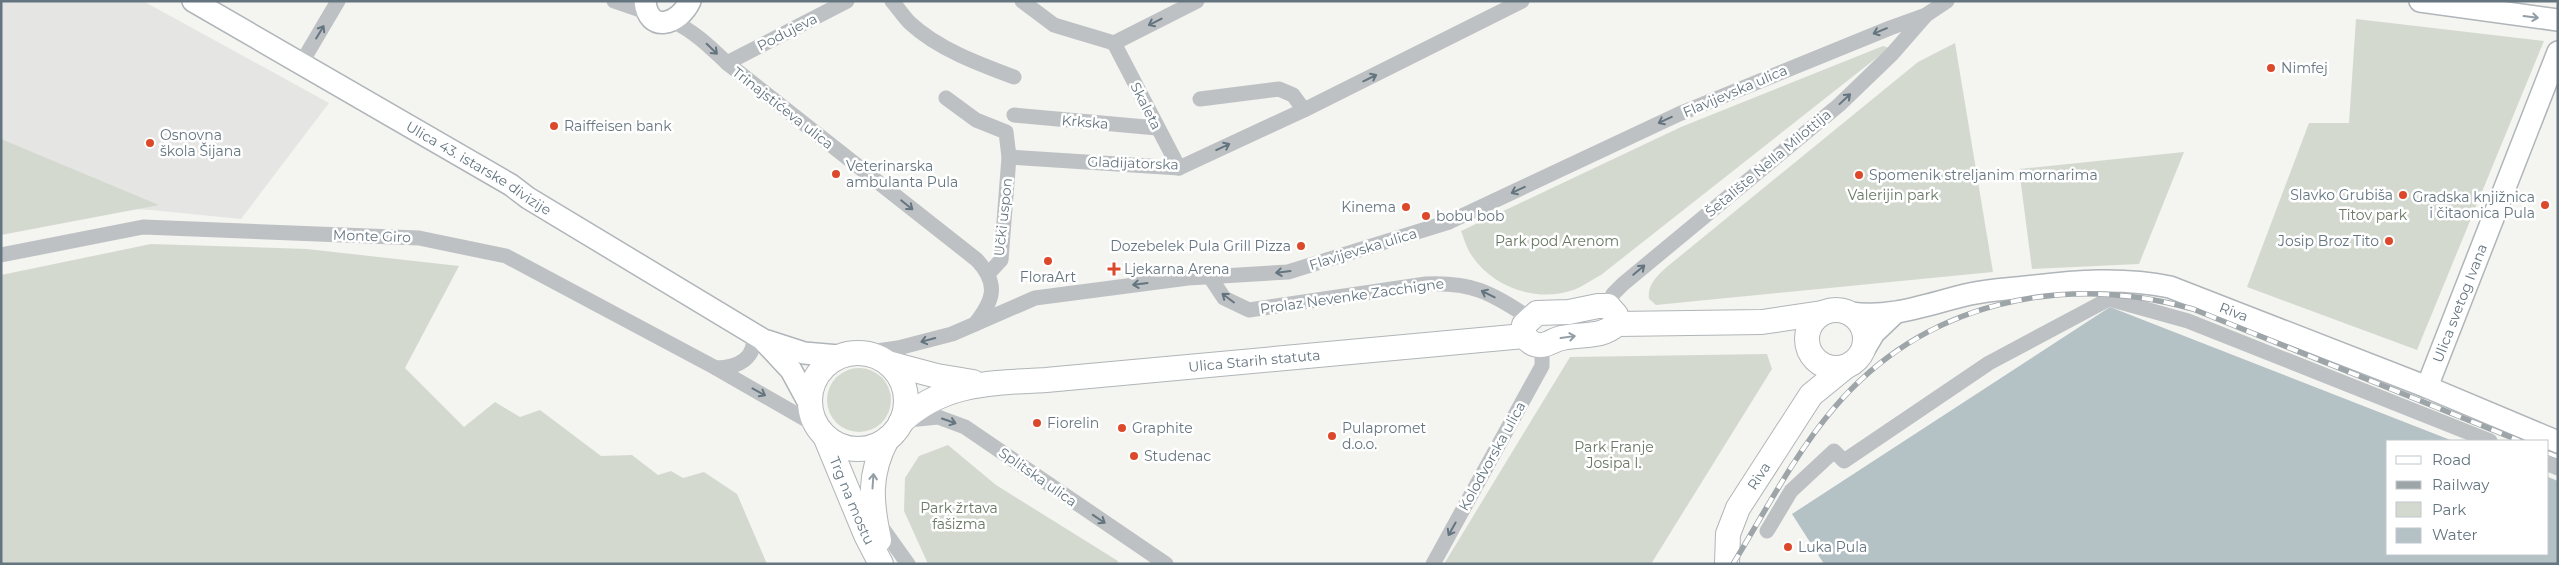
<svg xmlns="http://www.w3.org/2000/svg" width="2559" height="565" font-family="Montserrat,sans-serif">
<style>
.built{fill:#e5e6e4}
.green{fill:#d4d9d0}
.water{fill:#b4c1c5}
.lines{fill:none;stroke-linecap:round;stroke-linejoin:round}
.secondary-casing{stroke:#afb5b9;stroke-width:24}
.primary-casing{stroke:#b0b5b8;stroke-width:26}
.street{stroke:#bdc1c4;stroke-width:15}
.secondary{stroke:#fff;stroke-width:21}
.primary{stroke:#fff;stroke-width:24}
.rail-casing{stroke:#9ea5a9;stroke-width:5.5}
.rail{stroke:#fff;stroke-width:4;stroke-dasharray:11;stroke-linecap:butt}
.oneway{stroke:#929ea6}
.oneway2{stroke:#647580}
.poi-dot{fill:#db492a;stroke:#fff;stroke-width:2}
.labels{text-anchor:middle;dominant-baseline:central;stroke-width:5;stroke-linejoin:round;paint-order:stroke}
.street-label{font-size:14px;fill:#647580;stroke:#fff}
.poi-label{font-size:14px;fill:#647580;stroke:#fff;text-anchor:start}
.park-label{font-size:14px;fill:#687863;stroke:#fff}
</style>
<rect width="100%" height="100%" fill="#f4f4f0"/>
<path class="built" d="M1 1H143L329 103 241 219 151 210 35 204 1 184Z"/>
<g class="green">
<path d="M2356 19 2544 41 2417 350 2247 287 2309 123H2349Z"/>
<path d="M1955 43 1993 272 1656 305 1649 299C1647 284 1658 275 1668 266L1918 62Z"/>
<path d="M1883 46 1889 48 1601 275C1591 280 1581 288 1570 291 1535 302 1493 287 1472 256 1467 249 1464 239 1461 231L1681 127Z"/>
<path d="M1 139 159 205 1 235Z"/>
<path d="M2184 152 2139 264 2032 269 2019 169Z"/>
<path d="M151 244 307 249 459 266 405 368 464 427 495 402 520 417 540 410 601 456 632 455 658 475 671 471 683 478 704 472 737 494 767 564H1V275Z"/>
<path d="M1767 354 1772 369 1651 564H1444L1570 357Z"/>
<circle cx="859" cy="400" r="32"/>
<path d="M948 445 996 485 1118 561 1117 564H928L904 511 905 478 919 456Z"/>
</g>
<path class="water" d="M2110 307 2453 441H2388V554H2548V477L2558 481V564H1824L1792 514Z"/>
<g class="lines">
<g class="secondary-casing">
<g id="secondary">
<path id="s1" d="M193 1 511 185 528 198 762 339 791 370 810 405"/>
<path d="M645 1C648 34 679 25 690 1"/>
<path d="M2420 1 2558 20"/>
<path id="s2" d="M1851 313C1892 319 1930 303 1970 294 1988 290 2008 289 2026 287 2075 281 2122 277 2170 287L2427 387 2558 442"/>
<path d="M767 341 804 353 839 356"/>
<path d="M1865 348 1874 333 1895 313"/>
<path id="s3" d="M2427 387 2558 52"/>
</g>
</g>
<g class="primary-casing">
<g id="primary">
<circle cx="1836" cy="339" r="29"/>
<path d="M1617 324 1616 315 1608 306H1598L1569 312 1537 313 1524 325V336C1529 341 1532 345 1540 345 1546 346 1555 339 1562 338 1582 333 1600 339 1617 324L1762 322 1822 313"/>
<circle cx="858" cy="401" r="48"/>
<path d="M888 363 937 376 973 382"/>
<path id="s4" d="M901 422C943 382 992 383 1046 380L1524 336"/>
<path id="s5" d="M825 436 866 535 881 564"/>
<path d="M879 540C871 502 868 475 887 439"/>
<path id="s6" d="M1727 564 1728 534 1738 508 1811 395 1844 368"/>
</g>
</g>
<g class="street">
<path d="M614 1 646 12"/>
<path d="M892 1C898 8 903 16 910 23 938 49 979 64 1014 77"/>
<path d="M1022 1 1054 25 1114 43"/>
<path d="M672 21C694 31 710 47 727 63L977 260C999 284 994 300 975 324"/>
<path d="M1114 43 1179 168"/>
<path d="M1114 43 1197 1"/>
<path d="M302 62 338 1"/>
<path d="M727 63 847 1"/>
<path d="M946 98 976 120 1006 132 1009 157 1001 260 989 273"/>
<path d="M1200 99 1279 89 1293 95 1304 110"/>
<path d="M1014 115 1157 128"/>
<path d="M1009 157 1179 168 1304 110 1522 1"/>
<path d="M1 255 143 227 419 238 506 256 716 368 817 426"/>
<path d="M1210 277 1224 298 1249 310 1426 284C1474 282 1490 293 1530 318"/>
<path d="M1608 306 1613 294 1623 284 1839 105 1892 54 1926 15"/>
<path d="M862 353 898 348 952 334 1035 298 1188 278 1288 272 1449 222 1679 114 1890 28 1926 15 1947 1"/>
<path d="M716 368C738 368 757 358 753 334"/>
<path d="M908 420 938 417 965 427 1166 564"/>
<path d="M2548 464 2558 468"/>
<path d="M878 522 908 564"/>
<path d="M1767 531 1791 491 1834 451 1844 461 1989 363 2109 299 2188 321 2490 441"/>
<path d="M1433 564 1542 366V346"/>
</g>
<use href="#secondary" class="secondary"/>
<use href="#primary" class="primary"/>
<g class="rail-casing">
<g id="rail">
<path d="M2548 453 2558 457"/>
<path d="M1733 564C1765 512 1794 455 1834 408 1924 302 2062 272 2193 309L2520 441"/>
</g>
</g>
<use href="#rail" class="rail"/>
</g>
<defs><path id="oneway-shaft" d="M-6 0H5M1.5-3L5.5 0L1.5 3" fill="none" stroke-width="1.6" stroke-linecap="round" stroke-linejoin="round" transform="scale(1.25)"/></defs>
<g class="oneway">
<use href="#oneway-shaft" transform="translate(2531 17) rotate(7)"/>
<use href="#oneway-shaft" transform="translate(1568 337) rotate(-8)"/>
<use href="#oneway-shaft" transform="translate(873 481) rotate(-86)"/>
</g>
<g class="oneway2">
<use href="#oneway-shaft" transform="translate(1155 22) rotate(153)"/>
<use href="#oneway-shaft" transform="translate(1880 31) rotate(158)"/>
<use href="#oneway-shaft" transform="translate(320 32) rotate(-59)"/>
<use href="#oneway-shaft" transform="translate(712 49) rotate(44)"/>
<use href="#oneway-shaft" transform="translate(1370 78) rotate(-26)"/>
<use href="#oneway-shaft" transform="translate(1845 99) rotate(-43)"/>
<use href="#oneway-shaft" transform="translate(1665 120) rotate(155)"/>
<use href="#oneway-shaft" transform="translate(1223 147) rotate(-25)"/>
<use href="#oneway-shaft" transform="translate(1518 190) rotate(155)"/>
<use href="#oneway-shaft" transform="translate(907 205) rotate(39)"/>
<use href="#oneway-shaft" transform="translate(1639 270) rotate(-40)"/>
<use href="#oneway-shaft" transform="translate(1283 272) rotate(173)"/>
<use href="#oneway-shaft" transform="translate(1140 284) rotate(173)"/>
<use href="#oneway-shaft" transform="translate(1488 294) rotate(-154)"/>
<use href="#oneway-shaft" transform="translate(1228 298) rotate(-143)"/>
<use href="#oneway-shaft" transform="translate(928 340) rotate(165)"/>
<use href="#oneway-shaft" transform="translate(759 392) rotate(29)"/>
<use href="#oneway-shaft" transform="translate(949 421) rotate(19)"/>
<use href="#oneway-shaft" transform="translate(1099 519) rotate(34)"/>
<use href="#oneway-shaft" transform="translate(1452 529) rotate(119)"/>
</g>
<g class="poi-dot">
<circle cx="2271" cy="68" r="5"/>
<circle cx="554" cy="126" r="5"/>
<circle cx="150" cy="143" r="5"/>
<circle cx="836" cy="174" r="5"/>
<circle cx="1859" cy="175" r="5"/>
<circle cx="2403" cy="195" r="5"/>
<circle cx="2545" cy="205" r="5"/>
<circle cx="1406" cy="207" r="5"/>
<circle cx="1426" cy="216" r="5"/>
<circle cx="2389" cy="241" r="5"/>
<circle cx="1301" cy="246" r="5"/>
<circle cx="1048" cy="261" r="5"/>
<path d="M1111.5 261.5h5v5h5v5h-5v5h-5v-5h-5v-5h5z"/>
<circle cx="1037" cy="423" r="5"/>
<circle cx="1122" cy="428" r="5"/>
<circle cx="1332" cy="436" r="5"/>
<circle cx="1134" cy="456" r="5"/>
<circle cx="1788" cy="547" r="5"/>
</g>
<g class="labels">
<g class="street-label">
<text transform="translate(787 32) rotate(-27)">Podujeva</text>
<text transform="translate(1735 91) rotate(-23)">Flavijevska ulica</text>
<text transform="translate(1146 106) rotate(63)">Skaleta</text>
<text transform="translate(783 108) rotate(38)">Trinajstićeva ulica</text>
<text transform="translate(1085 122) rotate(5)">Krkska</text>
<text transform="translate(1133 163) rotate(2)">Gladijatorska</text>
<text transform="translate(1768 163) rotate(-40)">Šetalište Nella Milottija</text>
<text stroke="none"><textPath href="#s1" startOffset="331">Ulica 43. istarske divizije</textPath></text>
<text transform="translate(1003 217) rotate(-84)">Učki uspon</text>
<text transform="translate(372 236) rotate(2)">Monte Giro</text>
<text transform="translate(1363 249) rotate(-17)">Flavijevska ulica</text>
<text transform="translate(1352 296) rotate(-8)">Prolaz Nevenke Zacchigne</text>
<text stroke="none"><textPath href="#s3" startOffset="90">Ulica svetog Ivana</textPath></text>
<text stroke="none"><textPath href="#s2" startOffset="391">Riva</textPath></text>
<text stroke="none"><textPath href="#s4" startOffset="364">Ulica Starih statuta</textPath></text>
<text transform="translate(1492 456) rotate(-61)">Kolodvorska ulica</text>
<text stroke="none"><textPath href="#s6" startOffset="96">Riva</textPath></text>
<text transform="translate(1038 477) rotate(35)">Splitska ulica</text>
<text stroke="none"><textPath href="#s5" startOffset="70">Trg na mostu</textPath></text>
</g>
<g class="poi-label">
<text x="2281" y="68">Nimfej</text>
<text x="564" y="126">Raiffeisen bank</text>
<text x="160" y="135">Osnovna<tspan x="160" dy="16">škola Šijana</tspan></text>
<text x="846" y="166">Veterinarska<tspan x="846" dy="16">ambulanta Pula</tspan></text>
<text x="1869" y="175">Spomenik streljanim mornarima</text>
<text x="2393" y="195" text-anchor="end">Slavko Grubiša</text>
<text x="2535" y="197" text-anchor="end">Gradska knjižnica<tspan x="2535" dy="16">i čitaonica Pula</tspan></text>
<text x="1396" y="207" text-anchor="end">Kinema</text>
<text x="1436" y="216">bobu bob</text>
<text x="2379" y="241" text-anchor="end">Josip Broz Tito</text>
<text x="1291" y="246" text-anchor="end">Dozebelek Pula Grill Pizza</text>
<text x="1124" y="269">Ljekarna Arena</text>
<text x="1048" y="277" text-anchor="middle">FloraArt</text>
<text x="1047" y="423">Fiorelin</text>
<text x="1132" y="428">Graphite</text>
<text x="1342" y="428">Pulapromet<tspan x="1342" dy="16">d.o.o.</tspan></text>
<text x="1144" y="456">Studenac</text>
<text x="1798" y="547">Luka Pula</text>
</g>
<g class="park-label">
<text x="1893" y="195">Valerijin park</text>
<text x="2373" y="215">Titov park</text>
<text x="1557" y="241">Park pod Arenom</text>
<text x="1614" y="447">Park Franje<tspan x="1614" dy="16">Josipa I.</tspan></text>
<text x="959" y="508">Park žrtava<tspan x="959" dy="16">fašizma</tspan></text>
</g>
</g>
<rect width="2559" height="565" fill="none" stroke="#647580" stroke-width="5"/>
<rect x="2386" y="440" width="162" height="115" fill="#ffffff" stroke="#c1c8cc"/>
<rect x="2396" y="456" width="25" height="8" fill="#ffffff" stroke="#c1c8cc"/>
<text x="2432" y="465" font-size="15" fill="#647580">Road</text>
<rect x="2396" y="481" width="25" height="8" fill="#9ea5a9" stroke="#c1c8cc"/>
<text x="2432" y="490" font-size="15" fill="#647580">Railway</text>
<rect x="2396" y="502" width="25" height="15" fill="#d4d9d0" stroke="#c1c8cc"/>
<text x="2432" y="515" font-size="15" fill="#647580">Park</text>
<rect x="2396" y="528" width="25" height="15" fill="#b4c1c5" stroke="#c1c8cc"/>
<text x="2432" y="540" font-size="15" fill="#647580">Water</text>
</svg>
